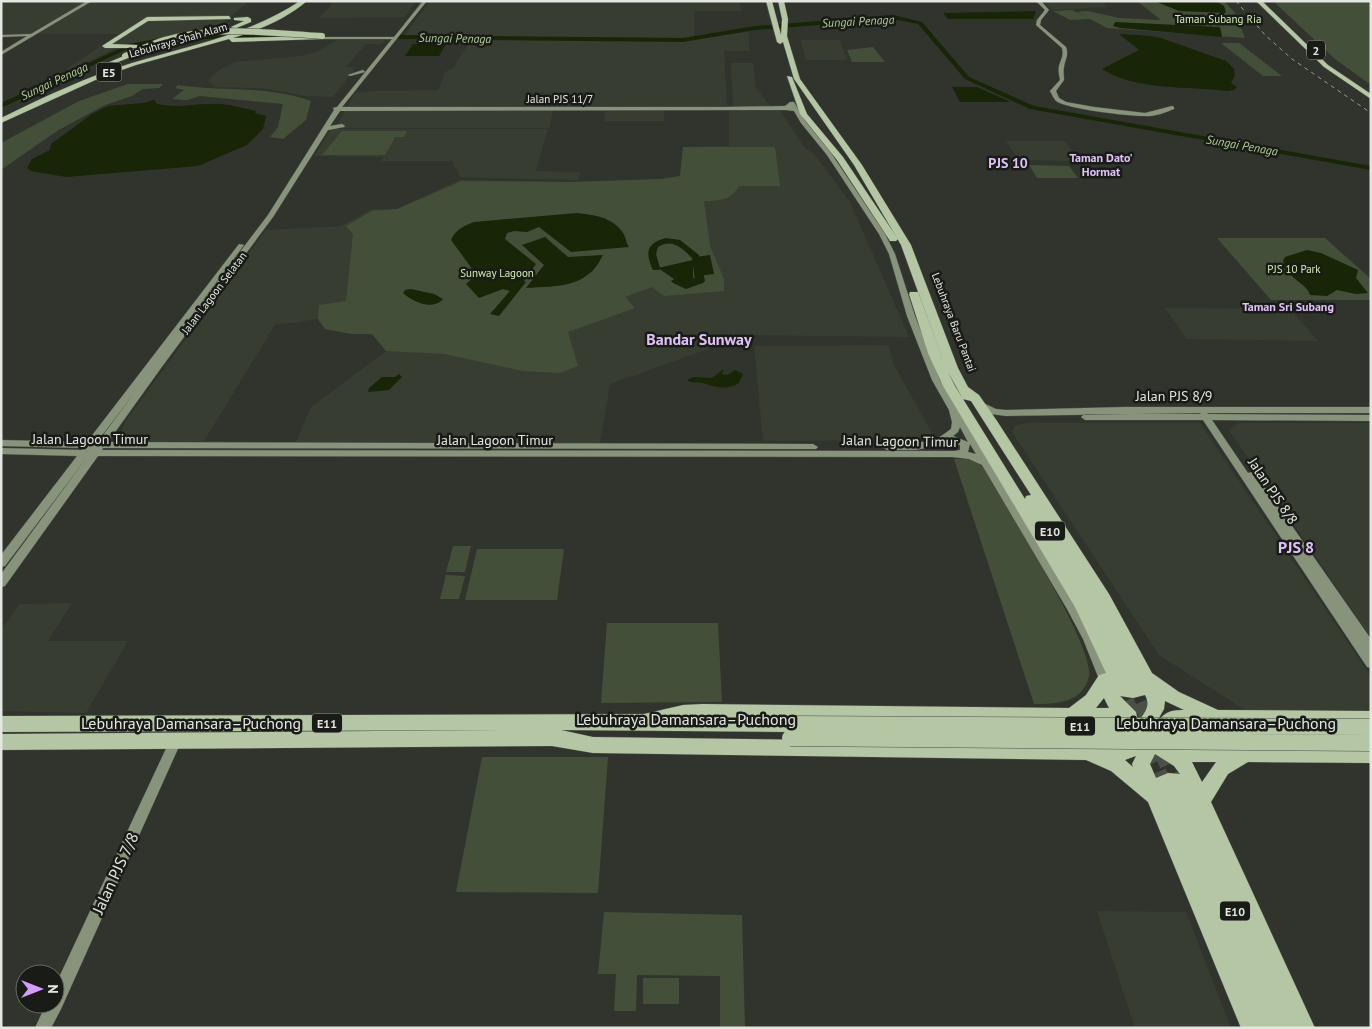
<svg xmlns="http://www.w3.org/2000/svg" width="1372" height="1029" font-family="'PT Sans',sans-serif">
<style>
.built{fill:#373e31}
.green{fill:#444f39}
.water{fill:#182507}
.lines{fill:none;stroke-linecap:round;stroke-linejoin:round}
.stream{stroke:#182507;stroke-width:1}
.river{fill:#182507;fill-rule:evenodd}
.highway-tunnel-far1{stroke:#4b4f48;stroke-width:16;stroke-dasharray:16 8;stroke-linecap:butt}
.highway-tunnel{stroke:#4b4f48;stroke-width:19;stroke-dasharray:19 10;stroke-linecap:butt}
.secondary-casing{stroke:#4d504a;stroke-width:1}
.highway-casing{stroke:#4d504a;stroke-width:1}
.secondary{fill:#88937c;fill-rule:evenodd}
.highway{fill:#b4c6a3;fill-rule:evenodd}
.rail{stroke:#989b96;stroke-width:1;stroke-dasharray:4 4;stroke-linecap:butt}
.highway-bridge-far1-casing{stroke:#4d504a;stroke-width:7;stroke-linecap:butt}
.highway-bridge-casing{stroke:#4d504a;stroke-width:17;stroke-linecap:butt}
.highway-bridge-far1{stroke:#b4c6a3;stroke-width:6}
.highway-bridge{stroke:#b4c6a3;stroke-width:16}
.labels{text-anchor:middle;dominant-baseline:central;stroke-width:5;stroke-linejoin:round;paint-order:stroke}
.far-park-label{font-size:11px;fill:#d1eeb4;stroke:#191b17}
.far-street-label{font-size:11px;fill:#e4e6e2;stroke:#191b17}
.far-water-label{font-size:12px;font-style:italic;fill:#b1cd94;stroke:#191b17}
.shield{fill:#191b17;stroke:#a7a9a5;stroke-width:1}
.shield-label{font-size:12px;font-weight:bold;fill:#e4e6e2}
.far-neighbourhood-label{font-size:12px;font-weight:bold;fill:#e0c2f8;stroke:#191b17}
.far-quarter-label{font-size:14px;font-weight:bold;fill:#e0c2f8;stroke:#191b17}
.street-label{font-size:14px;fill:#e4e6e2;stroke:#191b17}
.far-district-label{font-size:16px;font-weight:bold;fill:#e0c2f8;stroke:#191b17}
.quarter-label{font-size:16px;font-weight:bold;fill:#e0c2f8;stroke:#191b17}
.near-street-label{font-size:16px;fill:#e4e6e2;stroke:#191b17}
</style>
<rect width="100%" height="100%" fill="#30342d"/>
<g class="built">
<path d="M1 1H249L223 23 226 28 125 44 71 70H66L118 34H1Z"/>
<path d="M335 1H416L405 17 319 18Z"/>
<path d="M430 1H740L741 11H694V38L404 36Z"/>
<path d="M1043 1H1101L1107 7 1052 10Z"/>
<path d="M748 31 750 51H724L727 107H554L549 128H335L355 93 370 91 438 90 445 72 453 68 471 40H692Z"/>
<path d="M337 40H385L382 44H364L365 45 346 67H356L333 97 307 96 262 88 214 87 208 80 219 70 235 62 300 56 319 51Z"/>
<path d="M801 40H840L847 60H806Z"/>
<path d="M731 63H753L756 88 771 107 733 108Z"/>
<path d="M779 109 804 147 815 155 850 202 909 337 747 335 610 384 600 443 296 442 311 407 386 351 372 334H352L325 329 318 319 275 325 204 441H132L123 436 122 430 125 422 266 230 341 226 372 209H397L459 180 572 182 661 179 680 176 683 147 729 146V111Z"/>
<path d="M609 111H664V121H604L605 112Z"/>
<path d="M331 129H548L536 171 580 172 579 180 460 177 452 161H381L383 157 314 156Z"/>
<path d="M1006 141H1065L1079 161 1018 160Z"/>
<path d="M1165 308 1290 309 1318 341 1187 339Z"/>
<path d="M888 345 894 365 933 435 928 440 763 441 754 346Z"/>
<path d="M1027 423H1200L1371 677V714H1251L1159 655 1012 432 1016 425Z"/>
<path d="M1239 423H1371V638L1229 430Z"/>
<path d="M72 603 48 641H128L86 713 1 711V630L20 604Z"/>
<path d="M1097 911 1186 912 1231 1028H1135Z"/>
</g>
<g class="green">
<path d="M1137 1H1224L1235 13 1245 38 1107 28 1090 19 1070 20 1053 11 1072 10 1088 18 1077 12 1088 11 1119 18 1161 20Z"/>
<path d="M1273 1H1371V85L1335 59Z"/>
<path d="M1221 43H1239L1282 76H1263Z"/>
<path d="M873 47 885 62H852L847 50Z"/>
<path d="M128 84H163L159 88 143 89 132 96 105 105 57 131 1 170V143L79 101Z"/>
<path d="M178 85C222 92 268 85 311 101L306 120 283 139 270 137 278 127 283 104 200 96 187 100 172 99 184 90 175 88Z"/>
<path d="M342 131H407L404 137H395L385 155H322Z"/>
<path d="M683 147H775L780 186H739C731 200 719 201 704 201L710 246 724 279V291L664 296 652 287 625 297 635 308 568 332 578 366 560 373 523 371 445 354 386 351 372 334H352L325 329 318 319 319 305 346 301 353 234 346 226 372 211 397 209 462 181 572 182 661 179 680 176Z"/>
<path d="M1029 165 1069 166 1078 178H1037Z"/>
<path d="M1217 238H1325L1371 279V300H1271Z"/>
<path d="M954 459H972L983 467C1002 500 1095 646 1089 676 1083 703 1057 704 1034 704Z"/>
<path d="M453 546H471L465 572H446Z"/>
<path d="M477 549H564L557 600H465Z"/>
<path d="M446 575 465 576 459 599H440Z"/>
<path d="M607 623H718L722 702 601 703Z"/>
<path d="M482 757H608L598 893 456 892Z"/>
<path d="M604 912 742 915 745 1028H720V976L637 975 636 1011H614L616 974H598Z"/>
<rect x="643" y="978" width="36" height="26"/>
</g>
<g class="water">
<path d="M1154 1H1216L1224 6 1226 13 1179 11Z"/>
<path d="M1036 11 1033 19H948L943 13Z"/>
<path d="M1115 22 1220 27 1222 37 1120 28 1113 26Z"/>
<path d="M1119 34 1150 36 1161 38 1226 61 1234 69 1235 75 1231 83 1237 87 1234 90 1227 91C1189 86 1135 91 1102 69L1139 50Z"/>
<path d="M422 42H441L440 44H446L439 56H405L413 44H420Z"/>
<path d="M952 87H977L1011 102H960Z"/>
<path d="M153 100 156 101 155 103C173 109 191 104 210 104 228 103 239 108 256 111L255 113 266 116 263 129 247 145 198 166 66 177 31 171 27 168 32 159 50 150 51 144 92 114 108 106 144 103Z"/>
<path d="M577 213C594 215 613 217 623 233 626 237 626 243 629 247L571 252 539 227 527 232 514 231 507 233 505 239 536 264 524 281 526 282 499 316 490 314 510 291 503 289 479 298 466 284 475 276V273L451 240C455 230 464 226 474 222Z"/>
<path d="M545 237 568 257 603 255C588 288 558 286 526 288L544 265 522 245Z"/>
<path d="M1307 250 1321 253 1358 270 1356 278 1368 293 1356 294 1337 290 1327 296 1310 295C1307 283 1288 280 1283 261L1285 257Z"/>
<path d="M710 255 714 274 698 276 696 257Z"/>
<path d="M693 260V277L697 281 683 285 658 268Z"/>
<path d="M411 289 434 294 443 299C432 311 413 302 403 293L405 290Z"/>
<path d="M724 369 722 374 728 375 735 370 743 374 739 383C726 391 716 387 703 383 697 381 692 384 687 380L693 377 712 378Z"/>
<path d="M399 374 402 377 389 390 368 392 369 388 382 377H395Z"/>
</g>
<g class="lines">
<path class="stream" d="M399 37 427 1"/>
<g class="river">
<path d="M893 15 922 22 969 77 1034 106 1371 166V170L1030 109 965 79 918 24 893 19 755 30 683 42 399 39 396 37 399 35 683 38 755 26Z"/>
<path d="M188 35H288L291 37 288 39H188L170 40 134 46 1 108V103L130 44 170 36Z"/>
<path d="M666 238 680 240 699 255 705 281 703 283 686 289 673 283 671 281 676 278 687 283 695 280 692 258C682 248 672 238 658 247L656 254 660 268 659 270H653C645 253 646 243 666 238Z"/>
</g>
<g class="highway-tunnel-far1">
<path d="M1116 679 1134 719"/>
<path d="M1131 680 1152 727"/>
<path d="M1144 743 1146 747"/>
</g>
<g class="highway-tunnel">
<path d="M1145 746 1166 792"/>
<path d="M1161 747 1181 791"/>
</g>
<g class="secondary-casing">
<g id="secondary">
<path d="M87 1H92L1 55V52L27 36 1 37V35L31 34Z"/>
<path d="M423 1H427L342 107H724L785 106 790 102H794L805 121 831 153 885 234 895 254 915 316 940 380 1075 603 1094 638 1111 680 1109 684 1105 685 1101 684 1083 639 1067 609 982 465 969 459 952 457 98 456 5 586 1 587V574L88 456 5 566 1 567V555L77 456 1 454V448L81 450 83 448 1 446V440L87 442 239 244 244 245 180 331 268 215 334 110 333 108 337 107 392 39H321L319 37H394ZM786 110 794 111 801 123 827 155 879 234 889 254 907 316 932 380 949 410 952 422 951 429C944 434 938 439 930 441 918 444 889 440 882 447L887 450H915L932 447 946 441 960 445V450L955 451 102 450 103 448 816 449 818 447 813 444 108 442 161 368 273 217 328 130 344 127 345 126 342 124 330 126 340 111ZM135 392 98 442H97ZM960 427 968 442 953 436 958 432ZM970 444 976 454 968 452Z"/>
<path d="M1036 1H1041L1049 10 1041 20 1040 25 1066 47C1069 56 1065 59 1064 67 1063 71 1064 76 1064 80L1056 91 1059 98 1066 102 1094 107 1145 113 1172 106 1174 107V109C1164 113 1154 117 1144 116 1128 116 1067 109 1056 101 1053 98 1052 94 1050 91L1060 80C1059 75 1058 70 1059 66 1061 59 1064 56 1062 48L1036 25 1037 20 1045 10Z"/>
<path d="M363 70 365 72 350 76 348 75Z"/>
<path d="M979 401 996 409 1006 410 1124 407H1371V413H1207L1208 414 1371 415V421L1212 420 1248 473 1252 472 1255 473 1371 639V668L1367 667 1203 420H1085L1081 417 1085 414H1200L1201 413 1006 416 991 414 976 406 975 404 976 402Z"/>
<path d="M175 736 179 738 181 742 61 1009 51 1028H35L46 1004H55V986L171 738Z"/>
</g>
</g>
<g class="highway-casing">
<g id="highway">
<path d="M300 1H307C286 19 259 30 233 38L321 36 323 39 232 42 229 39 136 65 102 77 1 123V118C44 97 86 77 132 63 190 45 249 35 300 1Z"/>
<path d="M766 1H772L781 35 782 19 778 1H784L788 19 787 36 800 79 862 165 911 245 958 368 968 387 979 395 997 421 1109 594 1152 673 1179 692 1218 710 1371 711V727L1175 726 1170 734 1188 745 1371 747V763L1248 762 1228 774 1211 802 1315 1028H1241L1148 802 1111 771 1086 760 593 753 552 746 1 750V734L500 730 1 732V716L644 714 683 705 702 704 1069 708 1086 695 1099 675 1106 673 1075 607 943 386 928 353 909 294 910 292H918L919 294 945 366 901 245 854 165 794 79 783 42 780 44 777 42ZM948 372 963 399 971 401 1031 495 1026 496 1025 499 955 386ZM1145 695C1151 706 1145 712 1138 722L1136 712 1120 696 1133 698ZM1104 698 1109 708H1096ZM1165 701 1184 710C1168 710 1164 713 1155 725L1164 709ZM796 721 1112 724 1130 736 1124 744H1108L593 737 561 730 789 732 795 730 798 724ZM1155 754 1174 766 1180 774 1168 773 1156 778 1150 764ZM1136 756 1132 764 1133 767 1125 760ZM1192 762H1216L1202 782Z"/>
<path d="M1256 1H1262L1328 65 1371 94V99L1324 67Z"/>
<path d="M229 16 231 19 148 21 112 44 137 45 140 47 139 48H105L102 46 147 17Z"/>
<path d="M248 17 251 19V22L234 29 231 27 244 21 234 20V18Z"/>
<path d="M194 36 196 39 149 50 105 67 100 66 145 47Z"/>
<path d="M787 76 792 77 807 114 843 157 898 239 896 241H890L837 160 800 114Z"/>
</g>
</g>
<use href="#secondary" class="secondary"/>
<use href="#highway" class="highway"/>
<path class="rail" d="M1236 1 1265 35 1292 59 1371 113"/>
<g class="highway-bridge-far1-casing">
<path id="highway-bridge-far1" d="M125 56C138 51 151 44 164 40 215 25 270 33 322 36"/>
</g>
<g class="highway-bridge-casing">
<g id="highway-bridge">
<path d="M789 724 1371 727"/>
<path d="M790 738 1371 743"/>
</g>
</g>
<use href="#highway-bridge-far1" class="highway-bridge-far1"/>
<use href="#highway-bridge" class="highway-bridge"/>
</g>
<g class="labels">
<g class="far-park-label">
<text x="1218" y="19">Taman Subang Ria</text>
<text x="1294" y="269">PJS 10 Park</text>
<text x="497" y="273">Sunway Lagoon</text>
</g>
<g class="far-street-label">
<text transform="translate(178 40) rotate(-16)">Lebuhraya Shah Alam</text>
<text x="560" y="99">Jalan PJS 11/7</text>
<text transform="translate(214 293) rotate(-53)">Jalan Lagoon Selatan</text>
<text transform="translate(954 322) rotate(69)">Lebuhraya Baru Pantai</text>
</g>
<g class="far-water-label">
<text transform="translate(858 21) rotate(-3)">Sungai Penaga</text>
<text transform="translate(455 38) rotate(1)">Sungai Penaga</text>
<text transform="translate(54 81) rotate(-25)">Sungai Penaga</text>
<text transform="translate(1242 145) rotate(10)">Sungai Penaga</text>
</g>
<g class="shield">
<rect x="1307" y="40.5" width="18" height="19" rx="4"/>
<rect x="96.5" y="62.5" width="25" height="19" rx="4"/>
<rect x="1035" y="521.5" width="30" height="19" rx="4"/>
<rect x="312" y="713.5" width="30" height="19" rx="4"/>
<rect x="1065" y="716.5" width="30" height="19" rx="4"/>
<rect x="1220" y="901.5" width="30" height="19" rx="4"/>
</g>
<g class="shield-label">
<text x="1316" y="50">2</text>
<text x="109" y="72">E5</text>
<text x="1050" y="531">E10</text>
<text x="327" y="723">E11</text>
<text x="1080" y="726">E11</text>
<text x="1235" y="911">E10</text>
</g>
<g class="far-neighbourhood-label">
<text x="1101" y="157">Taman Dato'<tspan x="1101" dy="14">Hormat</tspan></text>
<text x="1288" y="306">Taman Sri Subang</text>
</g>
<g class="far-quarter-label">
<text x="1008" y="163">PJS 10</text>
</g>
<g class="street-label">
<text x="1174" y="396">Jalan PJS 8/9</text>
<text x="90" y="439">Jalan Lagoon Timur</text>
<text x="495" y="440">Jalan Lagoon Timur</text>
<text transform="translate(900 441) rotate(1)">Jalan Lagoon Timur</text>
<text transform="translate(1273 491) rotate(56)">Jalan PJS 8/8</text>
</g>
<g class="far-district-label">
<text x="699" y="339">Bandar Sunway</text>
</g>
<g class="quarter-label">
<text x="1296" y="547">PJS 8</text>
</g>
<g class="near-street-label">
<text x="686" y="719">Lebuhraya Damansara–Puchong</text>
<text x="191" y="723">Lebuhraya Damansara–Puchong</text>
<text x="1226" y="723">Lebuhraya Damansara–Puchong</text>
<text transform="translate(115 873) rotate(-65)">Jalan PJS 7/8</text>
</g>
</g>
<rect width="1372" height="1029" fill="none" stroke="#e4e6e2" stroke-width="5"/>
<g transform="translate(40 989) rotate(90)"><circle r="24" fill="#191b17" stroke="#6a6c68"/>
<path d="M0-4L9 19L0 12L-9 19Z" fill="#d39cfd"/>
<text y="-8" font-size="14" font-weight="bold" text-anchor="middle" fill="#e4e6e2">N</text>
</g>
</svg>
